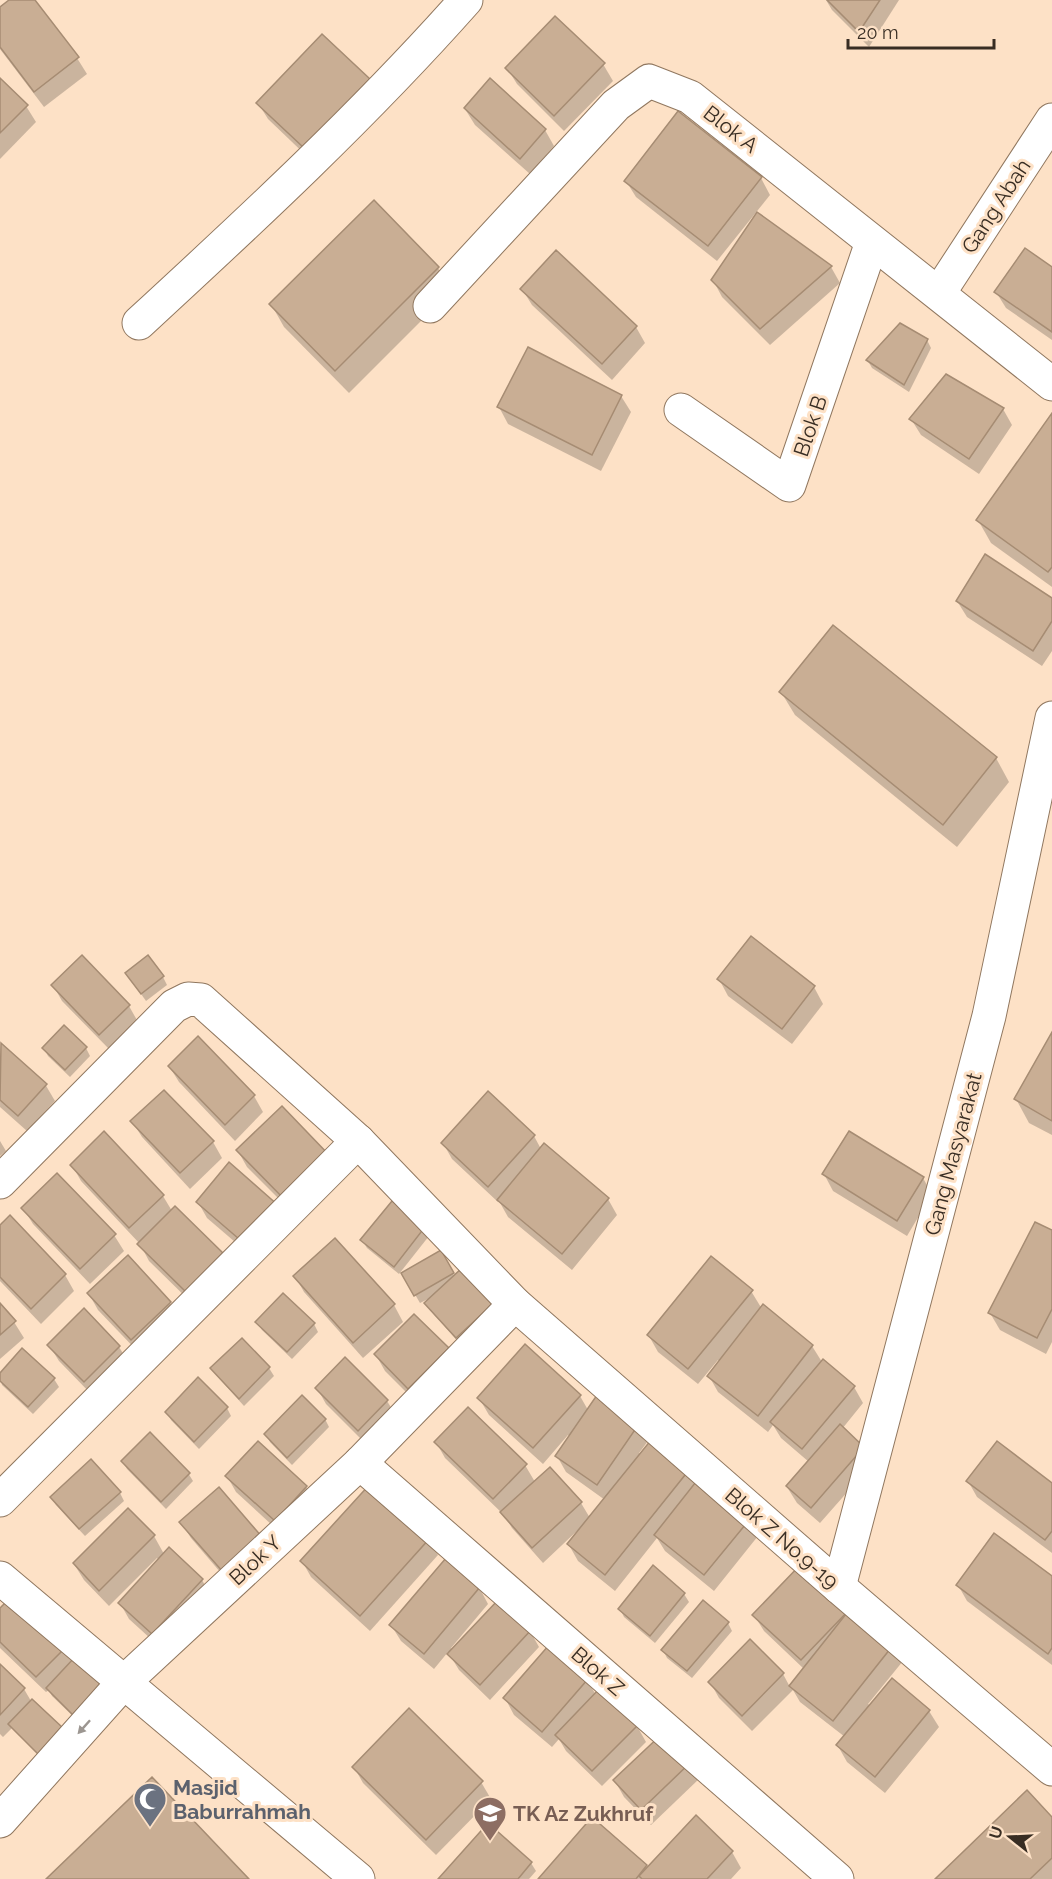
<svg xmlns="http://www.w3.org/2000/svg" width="1052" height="1879" font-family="Raleway,sans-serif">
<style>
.shadow{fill:#0003}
.building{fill:#c9ae94;stroke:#a68c73;stroke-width:1.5}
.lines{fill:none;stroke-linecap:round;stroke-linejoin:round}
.minor-casing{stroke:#90775f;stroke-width:35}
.minor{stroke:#fff;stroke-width:33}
.oneway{fill:#9c9691}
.labels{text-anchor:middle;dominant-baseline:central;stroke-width:6;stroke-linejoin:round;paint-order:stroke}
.street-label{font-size:21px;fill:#382d23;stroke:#fde1c6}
.worship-label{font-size:21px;font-weight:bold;fill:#5b616d;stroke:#fde1c6;text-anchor:start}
.education-label{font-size:21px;font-weight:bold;fill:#785e54;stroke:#fde1c6;text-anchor:start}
</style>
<rect width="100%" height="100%" fill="#fde1c6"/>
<g class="shadow">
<path d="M11 0H33L77 58 87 74 44 107 0 49V9Z"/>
<path d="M826 0H899L869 47 832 10Z"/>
<path d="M322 36 314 163 268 119 258 103Z"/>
<path d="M603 64 613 81 564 131 517 84 507 68Z"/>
<path d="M0 80 26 106 36 122 0 159Z"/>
<path d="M465 109 545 130 554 146 530 174 475 125Z"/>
<path d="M761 178 770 195 717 261 636 197 626 181Z"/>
<path d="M831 267 840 283 770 345 722 297 713 280Z"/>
<path d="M438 268 451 291 349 393 284 327 271 304Z"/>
<path d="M1052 269V340L1006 308 996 292Z"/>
<path d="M522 289 636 327 645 343 612 380 532 305Z"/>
<path d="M927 340 931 348 909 392 872 368 868 361Z"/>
<path d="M621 396 631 412 601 471 508 424 499 407Z"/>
<path d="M1003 409 1012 425 979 474 921 435 911 419Z"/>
<path d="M1052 416V587L991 543 978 520Z"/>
<path d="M1052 600V651L1042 666 967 617 957 601Z"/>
<path d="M833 627 996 758 1009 782 957 847 795 715 781 692Z"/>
<path d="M163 977 167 985 146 1001 132 981Z"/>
<path d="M719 979 814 987 823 1004 792 1044 728 996Z"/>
<path d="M53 985 129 1006 138 1022 110 1050 62 1001Z"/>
<path d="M64 1027 86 1048 90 1056 70 1077 48 1056 44 1048Z"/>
<path d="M1052 1035V1135L1029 1123 1016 1099Z"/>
<path d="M1 1045 45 1084 55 1101 27 1131 0 1107Z"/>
<path d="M169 1066 254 1096 263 1112 235 1141 179 1082Z"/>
<path d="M488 1093 534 1136 541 1149 608 1199 617 1215 572 1270 508 1217 499 1201 498 1202 452 1159 443 1143Z"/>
<path d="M282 1108 296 1216 247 1167 238 1151Z"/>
<path d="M132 1121 213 1142 222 1158 190 1189 142 1137Z"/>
<path d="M104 1133 163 1196 172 1211 197 1308 149 1261 140 1244 81 1181 72 1165Z"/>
<path d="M0 1141 6 1151 0 1156Z"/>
<path d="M824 1174 923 1178 932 1194 907 1236 833 1191Z"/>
<path d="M198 1202 278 1207 256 1260 207 1218Z"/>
<path d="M23 1208 114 1235 124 1251 90 1284 33 1224Z"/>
<path d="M0 1227 65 1275 74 1291 41 1324 0 1281Z"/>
<path d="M424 1228 429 1236 399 1274 367 1248 362 1240Z"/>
<path d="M1052 1232V1342L1046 1354 1000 1330 990 1313Z"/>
<path d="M335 1240 394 1305 403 1322 363 1358 304 1292 295 1276Z"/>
<path d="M440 1252 455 1277 493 1304 461 1345 431 1311 426 1303 430 1298 420 1303 403 1274Z"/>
<path d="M751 1291 762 1309 812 1346 822 1362 823 1361 854 1387 863 1403 842 1429 872 1464 820 1523 797 1503 787 1487 809 1462 781 1438 773 1425 768 1432 718 1392 709 1376 720 1361 718 1360 698 1384 658 1352 649 1336Z"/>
<path d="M89 1294 170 1303 179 1319 141 1355 98 1310Z"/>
<path d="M0 1306 14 1322 24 1338 0 1359Z"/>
<path d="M84 1311 119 1347 129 1363 94 1397 59 1361 49 1345Z"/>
<path d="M257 1322 314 1324 318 1332 292 1359 262 1330Z"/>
<path d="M242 1340 269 1368 274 1376 244 1406 217 1376 212 1368Z"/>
<path d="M448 1349 457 1365 418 1404 385 1371 376 1355Z"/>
<path d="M0 1375 54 1379 59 1387 33 1414 2 1385Z"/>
<path d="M317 1388 387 1401 397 1417 368 1446 326 1404Z"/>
<path d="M580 1396 588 1410 598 1397 648 1441 639 1453 688 1471 696 1485 758 1536 714 1591 665 1551 657 1538 615 1591 578 1561 569 1545 580 1530 579 1529 543 1563 512 1528 504 1515 445 1458 436 1442 525 1465 535 1482 581 1503 590 1518 605 1500 566 1472 557 1456 570 1436 568 1435 543 1464 489 1415 479 1398Z"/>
<path d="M227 1408 231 1416 199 1449 171 1420 167 1412Z"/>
<path d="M325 1419 329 1427 292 1465 270 1442 266 1434Z"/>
<path d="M258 1443 306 1487 315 1503 285 1537 236 1492 227 1476Z"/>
<path d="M123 1462 188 1473 193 1481 166 1509 127 1469Z"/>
<path d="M968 1481 1052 1485V1553L977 1497Z"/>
<path d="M218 1489 233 1587 191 1538 181 1522Z"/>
<path d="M120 1493 124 1501 85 1536 56 1505 51 1497Z"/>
<path d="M154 1536 164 1554 202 1580 211 1596 162 1649 129 1619 120 1603 159 1560 157 1558 109 1606 84 1580 74 1564Z"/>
<path d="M429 1539 438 1555 370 1631 311 1577 302 1561Z"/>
<path d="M802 1565 903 1661 868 1704 871 1706 929 1711 939 1727 885 1793 847 1762 838 1746 845 1737 800 1702 793 1690 752 1731 719 1698 710 1682 783 1674 790 1687 804 1669 764 1631 754 1615Z"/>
<path d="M1052 1578V1665L967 1601 958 1585Z"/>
<path d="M479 1587 488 1604 451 1648 453 1650 530 1631 539 1647 490 1700 459 1670 448 1652 434 1669 401 1641 391 1625Z"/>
<path d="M684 1594 689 1602 655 1643 624 1617 620 1609Z"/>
<path d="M14 1596 103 1686 80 1723 52 1696 49 1690 46 1692 0 1648V1611Z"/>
<path d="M728 1623 732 1631 692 1678 667 1658 663 1650Z"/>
<path d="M0 1666 24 1689 31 1701 44 1761 12 1728 3 1737 0 1734Z"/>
<path d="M587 1680 596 1695 637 1726 646 1742 602 1786 566 1751 559 1739 552 1747 514 1715 505 1698Z"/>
<path d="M664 1734 700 1778 651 1825 624 1797 615 1781Z"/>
<path d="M354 1767 481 1782 491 1799 436 1855 363 1783Z"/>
<path d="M592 1819 648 1869 732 1852 741 1868 731 1879H540Z"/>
<path d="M1052 1819V1879H937Z"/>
<path d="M531 1863 536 1871 529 1879H440Z"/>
</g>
<g class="building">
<path d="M9 0H35L79 57 34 92 0 47V7Z"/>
<path d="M827 0H880L859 32Z"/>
<path d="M555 16 605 63 554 116 505 68Z"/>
<path d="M322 34 370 79 304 148 256 103Z"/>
<path d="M0 78 28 105 0 133Z"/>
<path d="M490 78 546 129 520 159 464 108Z"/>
<path d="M678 111 762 177 708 246 624 181Z"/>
<path d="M374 200 439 267 335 371 269 304Z"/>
<path d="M757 212 832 266 760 329 711 280Z"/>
<path d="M1025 248 1052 267V332L994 292Z"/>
<path d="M556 250 637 326 602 364 520 289Z"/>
<path d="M900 323 928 339 904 385 866 360Z"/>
<path d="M528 347 622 395 592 455 497 407Z"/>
<path d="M946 374 1004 408 969 459 909 419Z"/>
<path d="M1052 413V567L1048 572 976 520Z"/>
<path d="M985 554 1052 598V621L1033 651 956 601Z"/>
<path d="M833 625 997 757 943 825 779 692Z"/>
<path d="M751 936 815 986 782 1029 717 979Z"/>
<path d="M82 955 130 1005 99 1035 51 985Z"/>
<path d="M148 955 164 976 141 994 125 973Z"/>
<path d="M64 1025 87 1047 65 1070 42 1048Z"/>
<path d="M1052 1032V1121L1014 1099Z"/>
<path d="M198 1036 255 1095 225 1125 168 1066Z"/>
<path d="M1 1043 47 1084 18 1116 0 1100Z"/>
<path d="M164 1090 214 1141 180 1173 130 1121Z"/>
<path d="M488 1091 535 1135 488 1187 441 1143Z"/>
<path d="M282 1106 331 1157 286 1201 236 1150Z"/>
<path d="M104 1131 164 1195 129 1228 70 1165Z"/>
<path d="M849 1131 924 1177 897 1221 822 1174Z"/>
<path d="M544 1143 609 1198 562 1254 497 1200Z"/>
<path d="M229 1162 279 1206 246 1245 196 1202Z"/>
<path d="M57 1173 116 1234 80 1269 21 1208Z"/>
<path d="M392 1201 425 1227 394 1267 360 1240Z"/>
<path d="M175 1206 224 1254 187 1293 137 1244Z"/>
<path d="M10 1215 66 1274 31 1309 0 1277V1225Z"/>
<path d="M1035 1222 1052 1230V1309L1037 1338 988 1313Z"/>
<path d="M335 1238 395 1304 353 1343 293 1276Z"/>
<path d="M441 1250 454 1273 414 1296 401 1273Z"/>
<path d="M128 1255 171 1302 131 1340 87 1293Z"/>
<path d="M711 1256 753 1290 688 1369 647 1335Z"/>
<path d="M462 1268 494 1303 456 1338 424 1303Z"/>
<path d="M283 1293 315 1323 287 1352 255 1322Z"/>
<path d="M0 1303 16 1321 0 1335Z"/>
<path d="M763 1304 813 1345 758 1416 707 1376Z"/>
<path d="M84 1308 120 1346 84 1382 47 1345Z"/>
<path d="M414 1314 449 1348 408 1389 374 1354Z"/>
<path d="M242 1338 270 1367 239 1399 210 1368Z"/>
<path d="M525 1344 581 1395 533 1448 477 1398Z"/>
<path d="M22 1348 55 1378 28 1407 0 1381V1373Z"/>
<path d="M345 1357 388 1400 358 1431 315 1388Z"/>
<path d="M823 1359 855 1386 802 1449 770 1422Z"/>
<path d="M198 1377 228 1407 194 1442 165 1412Z"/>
<path d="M302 1395 326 1419 287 1458 264 1434Z"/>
<path d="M597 1395 639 1424 597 1485 555 1456Z"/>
<path d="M468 1407 527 1464 493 1499 434 1442Z"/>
<path d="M840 1424 864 1447 811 1508 786 1486Z"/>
<path d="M150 1432 190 1473 161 1502 121 1461Z"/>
<path d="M651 1440 689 1470 605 1575 567 1544Z"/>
<path d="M258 1441 307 1486 275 1521 225 1476Z"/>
<path d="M997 1441 1052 1483V1531L1045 1540 966 1481Z"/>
<path d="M91 1459 121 1492 79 1529 50 1497Z"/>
<path d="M550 1467 582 1502 532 1548 500 1512Z"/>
<path d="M699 1478 750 1519 704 1575 654 1535Z"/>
<path d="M370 1484 430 1538 360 1616 300 1561Z"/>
<path d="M219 1487 262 1537 223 1572 179 1522Z"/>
<path d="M128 1508 155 1535 99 1591 73 1563Z"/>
<path d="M994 1533 1052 1576V1648L1048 1654 956 1585Z"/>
<path d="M169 1547 203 1579 152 1634 118 1603Z"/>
<path d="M446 1558 480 1587 424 1654 389 1625Z"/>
<path d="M802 1563 850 1609 801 1660 752 1615Z"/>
<path d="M653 1565 685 1593 650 1636 618 1609Z"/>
<path d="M14 1594 67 1646 36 1677 0 1642V1608Z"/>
<path d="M498 1600 531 1630 480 1685 447 1654Z"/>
<path d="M703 1600 729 1622 687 1671 661 1650Z"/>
<path d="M850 1609 894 1644 833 1721 789 1686Z"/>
<path d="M750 1639 784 1673 742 1716 708 1682Z"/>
<path d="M549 1645 588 1679 542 1732 503 1698Z"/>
<path d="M75 1657 104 1685 74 1716 46 1688Z"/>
<path d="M0 1664 25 1688 0 1715Z"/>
<path d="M892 1678 930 1710 875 1777 836 1745Z"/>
<path d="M600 1688 638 1725 592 1771 555 1735Z"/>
<path d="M32 1699 63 1728 38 1754 8 1724Z"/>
<path d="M409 1708 483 1781 426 1840 352 1767Z"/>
<path d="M664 1732 692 1761 641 1810 613 1780Z"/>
<path d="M152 1777 249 1879H46Z"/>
<path d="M1027 1790 1052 1817V1858L1030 1879H935Z"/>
<path d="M696 1815 733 1851 707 1879H642L639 1876Z"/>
<path d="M592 1817 647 1865 636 1879H538Z"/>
<path d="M488 1823 532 1862 518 1879H438Z"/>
</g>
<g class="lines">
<g class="minor-casing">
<g id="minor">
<path d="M939 293 1052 120"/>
<path d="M430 306 616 105 649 81 690 97 1052 384"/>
<path d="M139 323C252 219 364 115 466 0"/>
<path d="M681 410 789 485 872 242"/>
<path d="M0 1182 174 1006 188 999 201 1000 358 1141 515 1304 839 1587 1052 1769"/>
<path d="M360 1463 837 1879"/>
<path d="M0 1500 358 1141"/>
<path d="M0 1578 358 1879"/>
<path d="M839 1587 989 1016 1052 718"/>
<path d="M0 1821 123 1683 360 1463 515 1304"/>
</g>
</g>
<use href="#minor" class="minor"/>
</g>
<defs><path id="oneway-solid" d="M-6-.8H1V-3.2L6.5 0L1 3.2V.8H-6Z" transform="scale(1.5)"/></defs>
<use class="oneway" href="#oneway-solid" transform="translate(84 1727) rotate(132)"/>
<defs>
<g id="mosque-pin" transform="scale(1.725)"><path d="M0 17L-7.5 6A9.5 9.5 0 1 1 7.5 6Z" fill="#6b7280" stroke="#fde1c6"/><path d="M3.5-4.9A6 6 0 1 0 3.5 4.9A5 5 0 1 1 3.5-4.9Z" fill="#fff"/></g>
<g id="school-pin" transform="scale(1.725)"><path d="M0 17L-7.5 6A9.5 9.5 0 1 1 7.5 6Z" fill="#8d6e63" stroke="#fde1c6"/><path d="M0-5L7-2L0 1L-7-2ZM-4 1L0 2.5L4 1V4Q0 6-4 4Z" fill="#fff"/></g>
</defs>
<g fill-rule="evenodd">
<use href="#mosque-pin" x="150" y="1799"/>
<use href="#school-pin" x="490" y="1813"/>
</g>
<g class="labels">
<g class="street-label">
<text transform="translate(731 129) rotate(38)">Blok A</text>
<text transform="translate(996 206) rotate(-57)">Gang Abah</text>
<text transform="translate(810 426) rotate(-71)">Blok B</text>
<text transform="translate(953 1154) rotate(-75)">Gang Masyarakat</text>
<text transform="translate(782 1538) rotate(41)">Blok Z No.9-19</text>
<text transform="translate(255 1560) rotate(-43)">Blok Y</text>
<text transform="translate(598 1671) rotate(41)">Blok Z</text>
</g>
<g class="worship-label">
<text x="173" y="1787">Masjid<tspan x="173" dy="24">Baburrahmah</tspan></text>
</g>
<g class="education-label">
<text x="513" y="1813">TK Az Zukhruf</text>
</g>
</g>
<g transform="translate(1010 1837) rotate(288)" stroke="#fde1c6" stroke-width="4.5" paint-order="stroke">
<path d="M0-4.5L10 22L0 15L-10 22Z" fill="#382d23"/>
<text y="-9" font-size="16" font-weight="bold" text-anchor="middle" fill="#382d23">U</text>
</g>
<path d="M848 39v9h146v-9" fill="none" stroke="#382d23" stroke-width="3"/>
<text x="857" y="39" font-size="18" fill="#382d23" stroke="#fde1c6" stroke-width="4.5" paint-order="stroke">20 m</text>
</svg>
